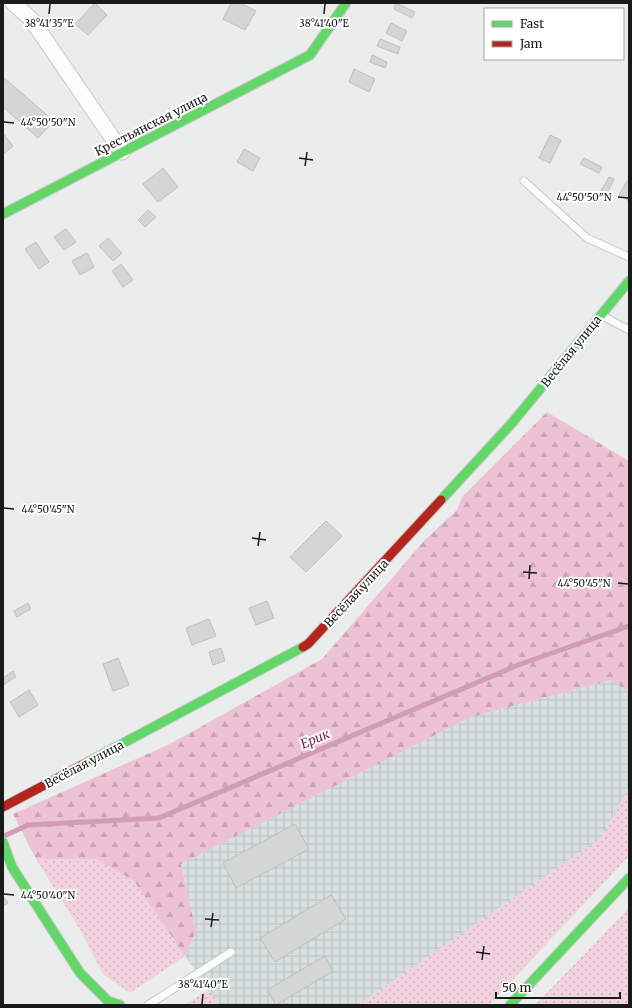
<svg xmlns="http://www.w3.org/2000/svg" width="632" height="1008" font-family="Merriweather,serif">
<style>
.industrial{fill:url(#industrial-grid)}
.green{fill:url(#green-dots)}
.forest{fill:url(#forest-firs)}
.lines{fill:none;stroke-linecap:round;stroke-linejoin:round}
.stream{stroke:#d19cb4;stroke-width:5}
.building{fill:#d4d6d5;stroke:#bec0c0}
.lane-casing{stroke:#c7c9c9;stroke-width:9}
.street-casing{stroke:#c7c9c9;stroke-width:17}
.fast-casing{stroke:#c7c9c9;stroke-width:11}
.jam-casing{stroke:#c7c9c9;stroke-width:11}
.lane{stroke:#fcfcfc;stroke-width:7}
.street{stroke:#fcfcfc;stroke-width:15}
.fast{stroke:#63d668;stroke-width:9}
.jam{stroke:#b3261e;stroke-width:9}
.ticks{fill:none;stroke:#191b1b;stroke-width:1.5}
.labels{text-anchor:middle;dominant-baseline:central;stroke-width:4;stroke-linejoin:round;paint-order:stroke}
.street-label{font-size:12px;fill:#191b1b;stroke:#fff}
.water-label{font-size:13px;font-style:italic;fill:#781e4e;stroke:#fff}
.ticks-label{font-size:10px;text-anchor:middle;fill:#191b1b;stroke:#fff;stroke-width:4;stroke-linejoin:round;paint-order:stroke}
</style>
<defs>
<pattern id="industrial-grid" width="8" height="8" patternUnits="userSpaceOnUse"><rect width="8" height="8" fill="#d7e0df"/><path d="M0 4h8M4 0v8" fill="none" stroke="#b8c0bf"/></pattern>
<pattern id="green-dots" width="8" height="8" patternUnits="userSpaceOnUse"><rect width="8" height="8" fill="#f3d2df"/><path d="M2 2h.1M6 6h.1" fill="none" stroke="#d0b4bf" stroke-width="1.8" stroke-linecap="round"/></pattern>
<pattern id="forest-firs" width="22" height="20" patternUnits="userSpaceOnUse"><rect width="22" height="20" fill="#ecc2d4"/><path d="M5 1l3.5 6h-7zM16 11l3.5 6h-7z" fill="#caa6b5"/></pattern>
</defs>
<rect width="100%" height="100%" fill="#ebeded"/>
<path class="industrial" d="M612 680 629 693V788L600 839 358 1005H219L185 956 196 931 181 864 471 717Z"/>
<g class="green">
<path d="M629 788V856L489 1005H358L600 839Z"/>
<path d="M36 859H96L134 881 185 956 130 993 103 974 82 933Z"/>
<path d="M629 908V1005H535Z"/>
<path d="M209 990 219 1005H183Z"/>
</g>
<path class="forest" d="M547 412 629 461V693L612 680 471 717 181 864 196 931 185 956 134 881 96 859H36L13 814 170 744 322 659 424 541 457 510 462 497Z"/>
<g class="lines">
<path class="stream" d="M4 836 28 825 159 818 518 665 629 626"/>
</g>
<g class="building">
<path d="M95 3 107 15 88 35 75 24Z"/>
<path d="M231 3H241L256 11 245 30 223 19Z"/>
<path d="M396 3 415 12 412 18 394 9Z"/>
<path d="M391 23 407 31 402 41 386 33Z"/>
<path d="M380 39 400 47 398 54 377 46Z"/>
<path d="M372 55 387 62 385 68 370 62Z"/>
<path d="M354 69 375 79 369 92 349 82Z"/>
<path d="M4 78 54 121 38 138 3 107V80Z"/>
<path d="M3 133 13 146 3 154Z"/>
<path d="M550 135 561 140 550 163 539 158Z"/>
<path d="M244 149 260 158 253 171 237 162Z"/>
<path d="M584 158 602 167 599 173 580 164Z"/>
<path d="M163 168 178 187 158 202 143 184Z"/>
<path d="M609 177 614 179 607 194 601 191Z"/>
<path d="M627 181 629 182V201L619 195Z"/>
<path d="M148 210 156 217 145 227 138 220Z"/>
<path d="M66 229 76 242 64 250 54 237Z"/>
<path d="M108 238 122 253 113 261 99 246Z"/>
<path d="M36 242 49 262 39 269 25 249Z"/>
<path d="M87 253 94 267 80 275 72 261Z"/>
<path d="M121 264 133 280 123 287 112 271Z"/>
<path d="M326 521 342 536 306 572 290 557Z"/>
<path d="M267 601 274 618 256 625 249 608Z"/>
<path d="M28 603 31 609 17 617 14 611Z"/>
<path d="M209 619 216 636 192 645 186 628Z"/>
<path d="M221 648 225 661 213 665 209 652Z"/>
<path d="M118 658 129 685 113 691 103 664Z"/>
<path d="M13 671 16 677 3 685V678Z"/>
<path d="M29 690 38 705 19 717 10 702Z"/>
<path d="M295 824 309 849 236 888 223 863Z"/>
<path d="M331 895 346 919 275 962 260 938Z"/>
<path d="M3 896 8 903 3 906Z"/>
<path d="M325 956 333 971 276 1005 267 990Z"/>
</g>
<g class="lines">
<g class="lane-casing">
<g id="lane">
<path d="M524 181 587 238 629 257"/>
<path d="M603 316 629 330"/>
<path d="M148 1005 231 952"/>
</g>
</g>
<g class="street-casing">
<path id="street" d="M13 3 31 19 122 152"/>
</g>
<g class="fast-casing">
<g id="fast">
<path d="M3 214 310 55 346 3"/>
<path d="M441 500 512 423 629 281"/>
<path d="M86 763 303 647"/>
<path d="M3 842 12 867 80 973 108 1001 120 1005"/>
<path d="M510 1005 629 878"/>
</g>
</g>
<g class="jam-casing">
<g id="jam">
<path d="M303 647 308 644 441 500"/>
<path d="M3 807 86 763"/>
</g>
</g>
<use href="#lane" class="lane"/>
<use href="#street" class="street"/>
<use href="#fast" class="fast"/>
<use href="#jam" class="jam"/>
</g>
<path class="ticks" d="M49 14 50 4M324 14 325 4M4 122 14 123M299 158 313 160M305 166 307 152M618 197 628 198M4 508 14 509M252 538 266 540M258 546 260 532M523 572 537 573M529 579 530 565M618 583 628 584M4 894 14 895M205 919 219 920M211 927 213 913M476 952 490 954M482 960 484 946M202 1004 203 994"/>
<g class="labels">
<g class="street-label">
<text transform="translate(151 124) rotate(-27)">Крестьянская улица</text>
<text transform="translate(571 351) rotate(-51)">Весёлая улица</text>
<text transform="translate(356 593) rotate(-47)">Весёлая улица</text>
<text transform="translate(84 764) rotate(-28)">Весёлая улица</text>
</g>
<g class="water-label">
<text transform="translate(315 739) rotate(-23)">Ерик</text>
</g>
</g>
<g class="ticks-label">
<text x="49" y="27">38°41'35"E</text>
<text x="324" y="27">38°41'40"E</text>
<text x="48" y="126">44°50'50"N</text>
<text x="584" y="201">44°50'50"N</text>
<text x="48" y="513">44°50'45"N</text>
<text x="584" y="587">44°50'45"N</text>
<text x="48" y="899">44°50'40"N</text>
<text x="203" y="988">38°41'40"E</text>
</g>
<rect width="632" height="1008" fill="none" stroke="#191b1b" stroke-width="8"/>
<rect x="484" y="8" width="140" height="52" fill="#ffffff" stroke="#a3a4a4"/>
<rect x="492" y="21" width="20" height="6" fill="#63d668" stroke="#a3a4a4"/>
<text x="520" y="28" font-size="12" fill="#191b1b">Fast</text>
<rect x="492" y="41" width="20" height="6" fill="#b3261e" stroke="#a3a4a4"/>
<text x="520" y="48" font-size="12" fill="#191b1b">Jam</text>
<path d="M496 992v6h124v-6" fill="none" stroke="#191b1b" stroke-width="2"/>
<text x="502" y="992" font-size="12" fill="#191b1b" stroke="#ffffff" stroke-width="3" paint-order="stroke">50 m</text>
</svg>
